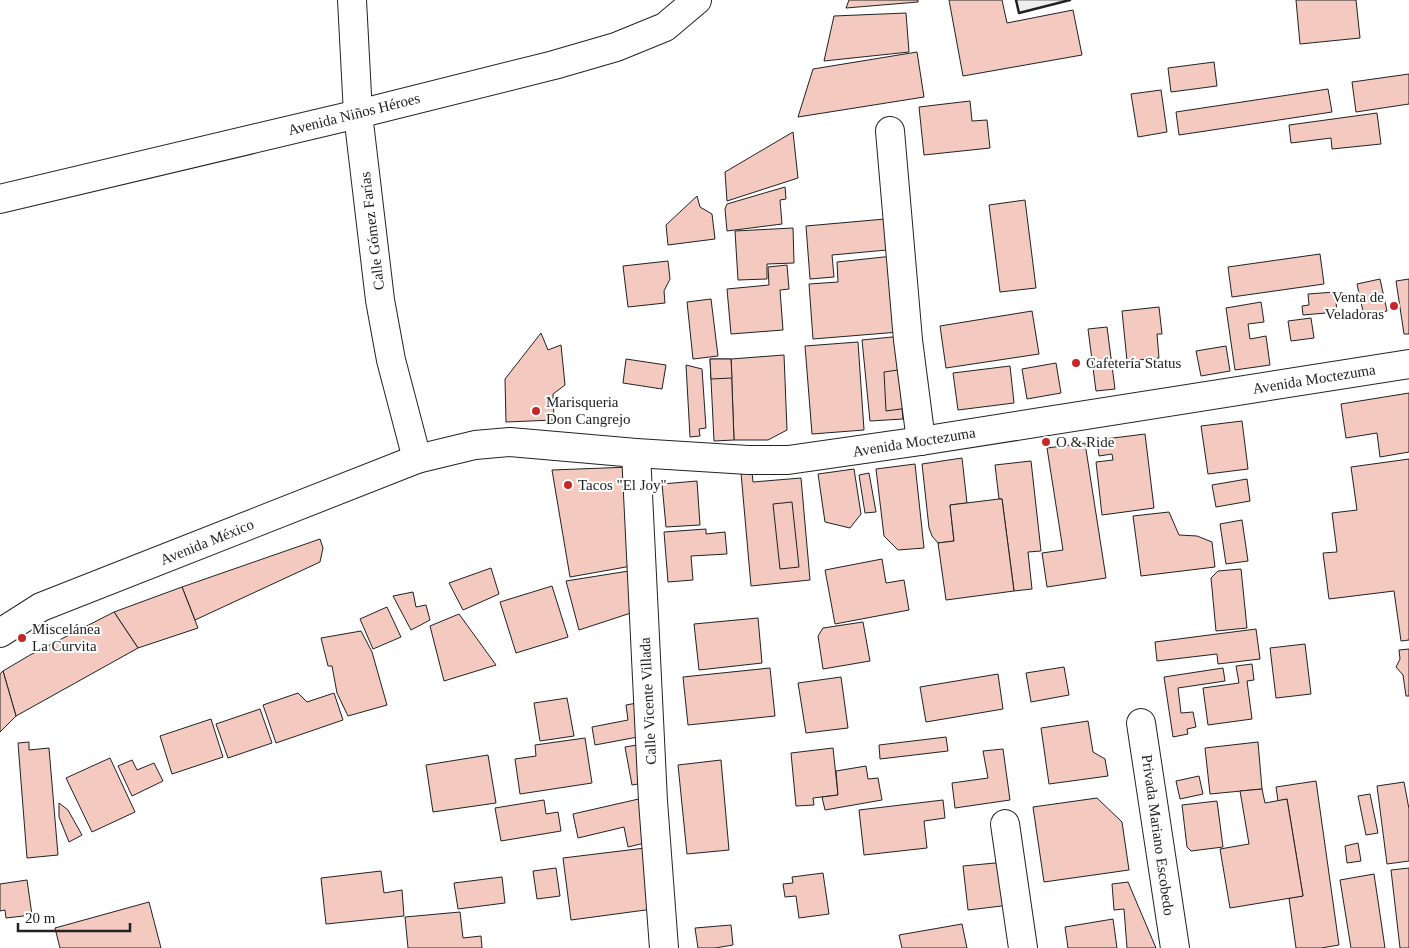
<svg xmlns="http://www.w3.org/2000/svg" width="1409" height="948" font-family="Georgia,serif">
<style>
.green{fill:#eee;stroke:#6f6f6f}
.building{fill:#f3c9c0;stroke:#222}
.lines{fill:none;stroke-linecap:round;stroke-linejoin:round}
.minor-casing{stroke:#222;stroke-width:30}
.secondary-casing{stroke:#222;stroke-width:30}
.minor{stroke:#fff;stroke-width:28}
.secondary{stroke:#fff;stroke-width:28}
.wall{stroke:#222;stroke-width:2.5}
.poi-dot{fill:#c62828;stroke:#fff;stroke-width:2}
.labels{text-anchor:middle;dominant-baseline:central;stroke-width:4;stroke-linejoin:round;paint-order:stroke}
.street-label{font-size:15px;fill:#222;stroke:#fff}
.poi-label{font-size:15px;fill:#222;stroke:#fff;text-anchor:start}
</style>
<rect width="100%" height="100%" fill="#fff"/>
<path class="green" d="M1016 0H1070L1019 13Z"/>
<g class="building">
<path d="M849 0H918V2L846 8Z"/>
<path d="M949 0H1002L1007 23 1073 10 1082 55 963 76Z"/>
<path d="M1296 0H1356L1360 38 1300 44Z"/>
<path d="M906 13 909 52 824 61 834 16Z"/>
<path d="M917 52 924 97 798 117 813 69Z"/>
<path d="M1214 62 1217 86 1171 92 1168 68Z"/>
<path d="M1409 74V104L1356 112 1352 82Z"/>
<path d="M1328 89 1332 112 1179 135 1176 112Z"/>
<path d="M1161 90 1167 132 1138 137 1131 94Z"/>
<path d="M970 101 972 121 987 120 990 148 924 155 919 107Z"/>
<path d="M1377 113 1381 144 1332 149 1331 138 1291 143 1289 125Z"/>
<path d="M793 132 798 178 727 201 725 172Z"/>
<path d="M785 187 786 199 780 200 782 224 727 231 725 209 727 204Z"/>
<path d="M697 196 700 207 712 214 715 239 668 245 666 225Z"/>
<path d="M1025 200 1036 288 1000 292 989 205Z"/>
<path d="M885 219 887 250 832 255 834 277 810 279 806 226Z"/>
<path d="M793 228 794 263 767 264V279L738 280 735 231Z"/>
<path d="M1320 254 1324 284 1232 297 1228 267Z"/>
<path d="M893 256 899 332 813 339 809 284 838 282 837 262Z"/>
<path d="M668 261 670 279 664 291 665 303 628 307 623 266Z"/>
<path d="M787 265 789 289 780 290 783 330 731 334 727 289 769 285 768 267Z"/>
<path d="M1380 279 1387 311 1364 316 1357 284Z"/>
<path d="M1409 279V334H1404L1396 281Z"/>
<path d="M1335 292 1337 312 1303 315 1302 306 1309 305 1308 294Z"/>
<path d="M711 299 718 356 693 359 687 302Z"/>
<path d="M1261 302 1264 322 1248 324 1250 339 1266 336 1270 365 1235 370 1226 308Z"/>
<path d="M1159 307 1162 334H1157L1159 358 1127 361 1122 311Z"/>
<path d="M1032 311 1039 354 946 368 940 326Z"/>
<path d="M1311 318 1314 338 1291 341 1288 321Z"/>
<path d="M1107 327 1115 389 1096 391 1088 329Z"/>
<path d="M541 333 548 350 561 345 565 385 553 394 554 420 506 422 505 379Z"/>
<path d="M902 336 908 408 902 409 903 419 870 421 862 340Z"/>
<path d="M858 342 864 430 812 434 805 346Z"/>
<path d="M1226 346 1230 371 1201 376 1196 351Z"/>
<path d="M784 355 787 430 768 440H734L731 359Z"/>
<path d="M626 359 666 365 662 389 623 383Z"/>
<path d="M710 359H731L734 440 714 441Z"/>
<path d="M710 359H731L732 378 711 379Z"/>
<path d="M1056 363 1061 393 1027 399 1022 369Z"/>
<path d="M686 365 702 369 706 428 699 429 700 436 690 437Z"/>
<path d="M1010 366 1014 403 958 410 953 373Z"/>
<path d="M905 369 908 408 886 411 884 372Z"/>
<path d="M1409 393V452L1380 457 1377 433 1346 438 1341 404Z"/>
<path d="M1242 421 1248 469 1208 474 1201 426Z"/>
<path d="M1145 434 1154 508 1102 515 1096 462 1113 460 1112 454 1099 456 1097 440Z"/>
<path d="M1085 443 1106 578 1047 587 1042 553 1063 550 1047 448Z"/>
<path d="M962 458 967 503 950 505 954 541 938 543 932 536 929 528 922 464Z"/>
<path d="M1409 459V640L1401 641 1394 591 1329 599 1323 553 1337 552 1332 513 1357 510 1351 467Z"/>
<path d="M1031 461 1041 551 1028 552 1032 589 1014 591 1002 499H999L995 465Z"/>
<path d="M915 464 924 548 898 550 884 536 876 469Z"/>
<path d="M630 467 637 565 570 577 552 470Z"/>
<path d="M854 469 861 514 850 528 825 522 818 474Z"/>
<path d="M752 472 753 482 801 478 810 580 751 586 741 473Z"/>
<path d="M869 473 876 512 865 513 859 475Z"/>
<path d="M1247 479 1250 501 1216 507 1212 485Z"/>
<path d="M697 481 700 525 666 527 662 484Z"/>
<path d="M999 499H1002L1014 591 946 600 938 543 954 541 950 505Z"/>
<path d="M792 502 799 567 780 569 773 504Z"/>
<path d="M1169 512 1179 535 1197 536 1212 542 1215 567 1141 576 1133 516Z"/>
<path d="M1242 520 1248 561 1226 564 1220 524Z"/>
<path d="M706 529V534L725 532 727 554 691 556 693 580 668 582 664 532Z"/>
<path d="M320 539 323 548 320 562 195 620 182 587Z"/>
<path d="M882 559 886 583 904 580 909 610 835 624 825 570Z"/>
<path d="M491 568 499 594 463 610 449 583Z"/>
<path d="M1241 569 1247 628 1216 631 1211 578 1218 571Z"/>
<path d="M635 570 640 610 579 630 566 581Z"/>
<path d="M552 586 568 637 516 653 500 602Z"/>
<path d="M182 587 198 628 138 648 114 612Z"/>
<path d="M413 592 416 607 426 605 430 620 411 630 393 596Z"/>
<path d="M387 607 401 637 373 649 360 619Z"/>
<path d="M114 612 138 648 16 716 3 671 30 655Z"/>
<path d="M459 614 496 665 444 681 430 626Z"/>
<path d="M758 618 762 663 699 670 694 624Z"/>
<path d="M863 622 870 661 823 669 818 636 823 628Z"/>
<path d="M1256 629 1260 659 1218 664 1217 654 1157 661 1155 642Z"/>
<path d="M361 631 372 652 387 705 348 716 337 693 332 666H328L321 638Z"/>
<path d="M1305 644 1311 694 1276 698 1270 648Z"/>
<path d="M1409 649V696H1406L1403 675 1396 667 1400 659 1399 650Z"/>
<path d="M1252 664 1254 680 1247 681 1252 719 1208 725 1203 688 1239 683 1236 666Z"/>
<path d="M1064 667 1069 695 1031 702 1026 673Z"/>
<path d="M770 668 775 716 688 725 683 677Z"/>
<path d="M1223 668 1225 681 1178 688 1181 713 1193 712 1196 727 1187 729 1188 734 1173 737 1164 677Z"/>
<path d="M3 671 16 716 0 732V674Z"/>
<path d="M998 674 1003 709 926 722 920 687Z"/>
<path d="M841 677 848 728 806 733 798 683Z"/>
<path d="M298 693 307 702 334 693 343 720 276 743 263 705Z"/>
<path d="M567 698 574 736 540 741 534 703Z"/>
<path d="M637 703 643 736 595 745 592 727 628 720 626 705Z"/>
<path d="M260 709 272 743 228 758 216 724Z"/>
<path d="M211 719 223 757 172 774 160 736Z"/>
<path d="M1088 721 1093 752 1105 759 1108 776 1049 784 1041 728Z"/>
<path d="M946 737 948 751 880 759 879 745Z"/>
<path d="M585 738 592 783 520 794 515 759 536 756 535 745Z"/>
<path d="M29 742V750L49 748 58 855 27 858 18 743Z"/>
<path d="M1258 742 1262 789 1210 794 1205 748Z"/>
<path d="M637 745 644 783 632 785 625 747Z"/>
<path d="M833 748 838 795 813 798 814 805 796 806 791 753Z"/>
<path d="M1003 749 1010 800 955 808 952 783 988 778 983 751Z"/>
<path d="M488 755 496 803 433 812 426 765Z"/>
<path d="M110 758 135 812 92 832 66 778Z"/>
<path d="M132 760 137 770 154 763 163 781 132 796 118 766Z"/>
<path d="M721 760 729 850 687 854 678 765Z"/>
<path d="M866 766 868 779 878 778 882 800 825 810 822 797 838 795 836 771Z"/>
<path d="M1199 776 1203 794 1180 799 1176 781Z"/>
<path d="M1316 781 1339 945 1321 948H1296L1289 898 1303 896 1287 799 1278 801 1276 787Z"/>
<path d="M1404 782 1409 809V861L1387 864 1377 786Z"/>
<path d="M1262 789 1265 803 1287 799 1303 896 1230 908 1220 849 1249 844 1240 791Z"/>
<path d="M1370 794 1378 833 1366 835 1358 796Z"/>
<path d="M643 798 653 841 628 847 624 827 578 838 573 814Z"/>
<path d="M1097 798 1122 822 1129 870 1044 882 1033 807Z"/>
<path d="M544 800 546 814 558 812 561 831 501 841 495 808Z"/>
<path d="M943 800 945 818 924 821 927 848 864 855 859 810Z"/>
<path d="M1217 801 1223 847 1191 851 1187 847 1182 805Z"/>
<path d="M59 803 68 810 82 835 69 842 59 817Z"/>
<path d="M1358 843 1361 861 1347 863 1345 846Z"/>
<path d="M645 848 653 909 571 920 563 858Z"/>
<path d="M1006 862 1010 905 968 910 963 866Z"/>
<path d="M556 868 560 896 537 899 533 871Z"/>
<path d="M1409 868V948H1400L1391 870Z"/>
<path d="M381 871 384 893 402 890 404 916 326 924 321 878Z"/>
<path d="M823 873 829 914 799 918 796 896 785 897 783 884 793 883 792 877Z"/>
<path d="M1374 874 1385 948H1351L1340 880Z"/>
<path d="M502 877 505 903 458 909 454 883Z"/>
<path d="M27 880 32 915 6 918 5 910 0 911V884Z"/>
<path d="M1128 882 1156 948H1127L1124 909 1114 910 1112 884Z"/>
<path d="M149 902 161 948H60L55 928Z"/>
<path d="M460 912 463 938 481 936 482 948H408L405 917Z"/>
<path d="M1113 919 1117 948H1068L1065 927Z"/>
<path d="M962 924 967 948H902L899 935Z"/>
<path d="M731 925 733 945 715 948H698L695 928Z"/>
</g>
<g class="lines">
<g class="minor-casing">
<g id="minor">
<path d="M352 0 358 114 380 300 391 360 417 459"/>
<path d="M890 131 908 340 921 441"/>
<path d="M0 199 358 114 554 65 616 47 665 27 697 0"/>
<path d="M636 453 653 801 664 948"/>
<path d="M1141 723 1175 948"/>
<path d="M1005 824 1023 948"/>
</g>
</g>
<g class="secondary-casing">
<path id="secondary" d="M0 633 41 607 417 459 475 445 510 442 636 453 748 460H788L921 441 1409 364"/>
</g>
<use href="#minor" class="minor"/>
<use href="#secondary" class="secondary"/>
<path class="wall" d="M1016 0 1019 13 1070 0"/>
</g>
<g class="poi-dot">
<circle cx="1394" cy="306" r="5"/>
<circle cx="1076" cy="363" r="5"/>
<circle cx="536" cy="411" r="5"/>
<circle cx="1046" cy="442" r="5"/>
<circle cx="568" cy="485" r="5"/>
<circle cx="22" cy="638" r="5"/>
</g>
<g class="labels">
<g class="street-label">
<text transform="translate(354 114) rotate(-14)">Avenida Niños Héroes</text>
<text transform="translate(372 231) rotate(-97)">Calle Gómez Farías</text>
<text transform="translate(1314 379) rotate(-9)">Avenida Moctezuma</text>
<text transform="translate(914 442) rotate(-9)">Avenida Moctezuma</text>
<text transform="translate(207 542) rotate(-22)">Avenida México</text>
<text transform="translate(648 701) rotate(-93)">Calle Vicente Villada</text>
<text transform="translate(1158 835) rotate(82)">Privada Mariano Escobedo</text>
</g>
<g class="poi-label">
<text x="1384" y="297" text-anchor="end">Venta de<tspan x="1384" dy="17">Veladoras</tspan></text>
<text x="1086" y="363">Cafetería Status</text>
<text x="546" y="402">Marisqueria<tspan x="546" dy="17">Don Cangrejo</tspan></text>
<text x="1056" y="442">O &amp; Ride</text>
<text x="578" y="485">Tacos "El Joy"</text>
<text x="32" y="629">Miscelánea<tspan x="32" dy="17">La Curvita</tspan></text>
</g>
</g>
<path d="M18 923v8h112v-8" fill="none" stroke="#222222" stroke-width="2.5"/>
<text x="25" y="923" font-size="15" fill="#222222" stroke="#ffffff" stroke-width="4" paint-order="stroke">20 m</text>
</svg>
